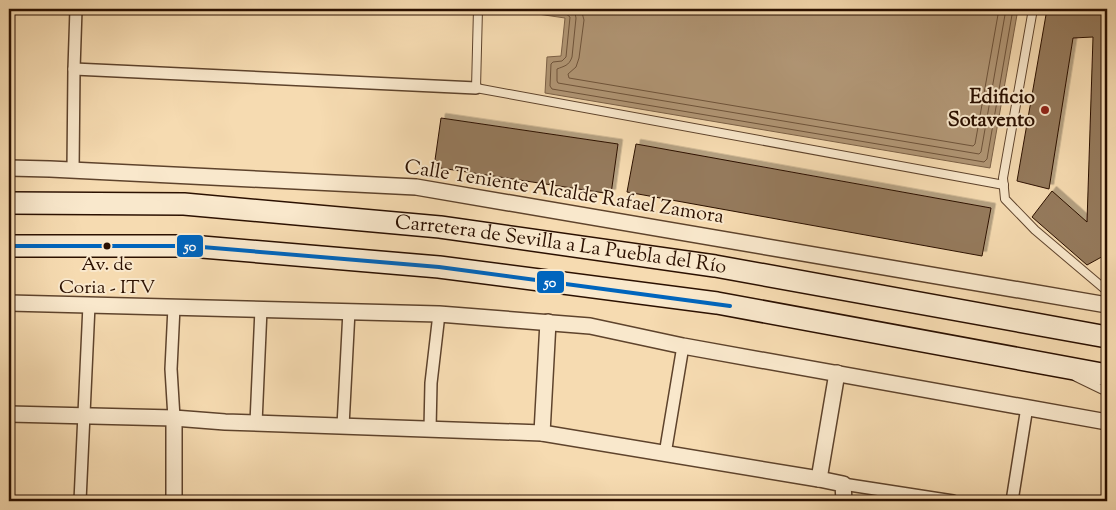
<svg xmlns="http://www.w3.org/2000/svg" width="1116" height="510" font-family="'Sorts Mill Goudy',serif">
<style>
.water{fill:#b19675;stroke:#7b6046}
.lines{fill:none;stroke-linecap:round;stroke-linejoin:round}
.shore{stroke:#6e533a;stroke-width:1}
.building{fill:#957a5c;stroke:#2b1000;filter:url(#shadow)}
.service-casing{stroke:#5e432c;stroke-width:10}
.pedestrian-casing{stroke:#5e432c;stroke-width:14}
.minor-casing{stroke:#5e432c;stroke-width:18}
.secondary-casing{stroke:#2b1000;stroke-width:24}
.service{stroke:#f9e8cc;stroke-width:8}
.pedestrian{stroke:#f9e8cc;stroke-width:11}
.minor{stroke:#f9e8cc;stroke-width:15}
.secondary{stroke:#f9e8cc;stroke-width:21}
.bus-1-casing{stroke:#f9e8cc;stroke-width:8}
.bus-1{stroke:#0065bd;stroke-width:4}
.poi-dot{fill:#8f2418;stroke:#f9e8cc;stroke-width:2}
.bus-dot{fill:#2b1000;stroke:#f9e8cc;stroke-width:2}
.labels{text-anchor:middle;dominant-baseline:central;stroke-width:4;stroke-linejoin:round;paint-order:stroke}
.bus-label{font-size:19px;fill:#2b1000;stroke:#f9e8cc}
.poi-label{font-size:20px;font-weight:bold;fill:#2b1000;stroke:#f9e8cc;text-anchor:end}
.street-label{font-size:20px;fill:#2b1000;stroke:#f9e8cc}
.line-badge{stroke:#f9e8cc;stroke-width:2}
.badge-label{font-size:14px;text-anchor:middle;font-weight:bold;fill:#fff}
</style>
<defs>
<filter id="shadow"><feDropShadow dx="4.5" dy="-4.5" stdDeviation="0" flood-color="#0004"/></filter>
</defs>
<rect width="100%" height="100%" fill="#f6dbb1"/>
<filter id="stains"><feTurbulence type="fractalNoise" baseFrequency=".004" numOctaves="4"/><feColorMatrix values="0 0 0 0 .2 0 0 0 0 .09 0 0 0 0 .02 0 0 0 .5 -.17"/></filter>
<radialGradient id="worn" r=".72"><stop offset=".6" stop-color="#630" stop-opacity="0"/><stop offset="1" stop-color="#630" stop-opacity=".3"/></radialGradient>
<path class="water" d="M531 9H1018L990 168 545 93 547 57 561 56 565 18 531 13Z"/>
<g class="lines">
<g class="shore">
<path d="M537 9 565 13 570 17 566 57 562 61 553 62 551 64 550 86 552 89 984 162 987 159 1013 9"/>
<path d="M571 9 575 13 576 18 572 57C569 66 564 66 557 69V81L558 83 979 154 981 152 1006 9"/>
<path d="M581 9 584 20 579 58 576 67 568 74 569 78 973 146 975 144 999 9"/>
</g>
</g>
<g class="building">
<path d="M1047 9H1107V254L1087 265 1032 217 1052 191 1087 222 1093 37 1073 38 1049 189 1017 181Z"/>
<path d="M441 118 618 144 611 194 434 167Z"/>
<path d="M636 144 991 208 982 256 627 192Z"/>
</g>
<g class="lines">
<g class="service-casing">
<g id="service">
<path d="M478 9 476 88 1004 185"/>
<path d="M1033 9 1003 178 1005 199 1035 230 1107 291"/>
<path d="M1076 377 1107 392"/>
</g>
</g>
<g class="pedestrian-casing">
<g id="pedestrian">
<path d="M74 69 476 88"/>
<path d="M73 170 74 69 76 9"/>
<path d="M174 418 171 369 174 307"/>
<path d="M256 423 261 309"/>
<path d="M343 426 349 311"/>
<path d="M430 429 431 383 439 314"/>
<path d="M665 454 683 346"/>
<path d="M843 484 953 501"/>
<path d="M80 501 89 305"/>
<path d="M1012 501 1027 407"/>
</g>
</g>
<g class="minor-casing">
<g id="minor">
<path d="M9 168 50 169 416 187 1107 305"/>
<path d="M9 303 439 314 590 326 683 346 1107 422"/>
<path d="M9 414 174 418 225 422 542 433 819 479 843 484 844 501"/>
<path d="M174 418V501"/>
<path d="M542 433 548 322"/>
<path d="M819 479 837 373"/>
</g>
</g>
<g class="secondary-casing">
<g id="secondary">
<path id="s1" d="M9 203 184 204 440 227 715 266 1107 337"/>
<path d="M9 246H190L439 267 717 303 1107 375"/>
</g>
</g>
<use href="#service" class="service"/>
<use href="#pedestrian" class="pedestrian"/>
<use href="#minor" class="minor"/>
<use href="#secondary" class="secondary"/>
<g class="bus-1-casing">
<path id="bus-1" d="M9 246H190L439 267 730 306"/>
</g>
<use href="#bus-1" class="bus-1"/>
</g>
<circle class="poi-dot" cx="1045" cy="110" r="5"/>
<circle class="bus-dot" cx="107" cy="246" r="4.5"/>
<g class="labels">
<g class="bus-label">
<text x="107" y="265">Av. de<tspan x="107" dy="23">Coria - ITV</tspan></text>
</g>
<g class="poi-label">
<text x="1035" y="98">Edificio<tspan x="1035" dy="23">Sotavento</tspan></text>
</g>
<g class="street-label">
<text transform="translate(564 193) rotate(9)">Calle Teniente Alcalde Rafael Zamora</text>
<text stroke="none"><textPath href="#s1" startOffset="554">Carretera de Sevilla a La Puebla del Río</textPath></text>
</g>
</g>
<g class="line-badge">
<rect x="176" y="234" width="28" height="24" rx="5" fill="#0065bd"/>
<rect x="536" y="270" width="29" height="24" rx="5" fill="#0065bd"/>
</g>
<g class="badge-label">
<text x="190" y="251">50</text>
<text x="550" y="287">50</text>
</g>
<rect width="1116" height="510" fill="none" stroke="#f6dbb1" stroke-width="30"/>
<rect x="10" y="10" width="1096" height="490" fill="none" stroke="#2b1000" stroke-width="2.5"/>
<rect x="15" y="15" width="1086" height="480" fill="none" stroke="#2b1000"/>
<rect width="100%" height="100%" filter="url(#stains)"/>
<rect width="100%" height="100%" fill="url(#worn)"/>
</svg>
